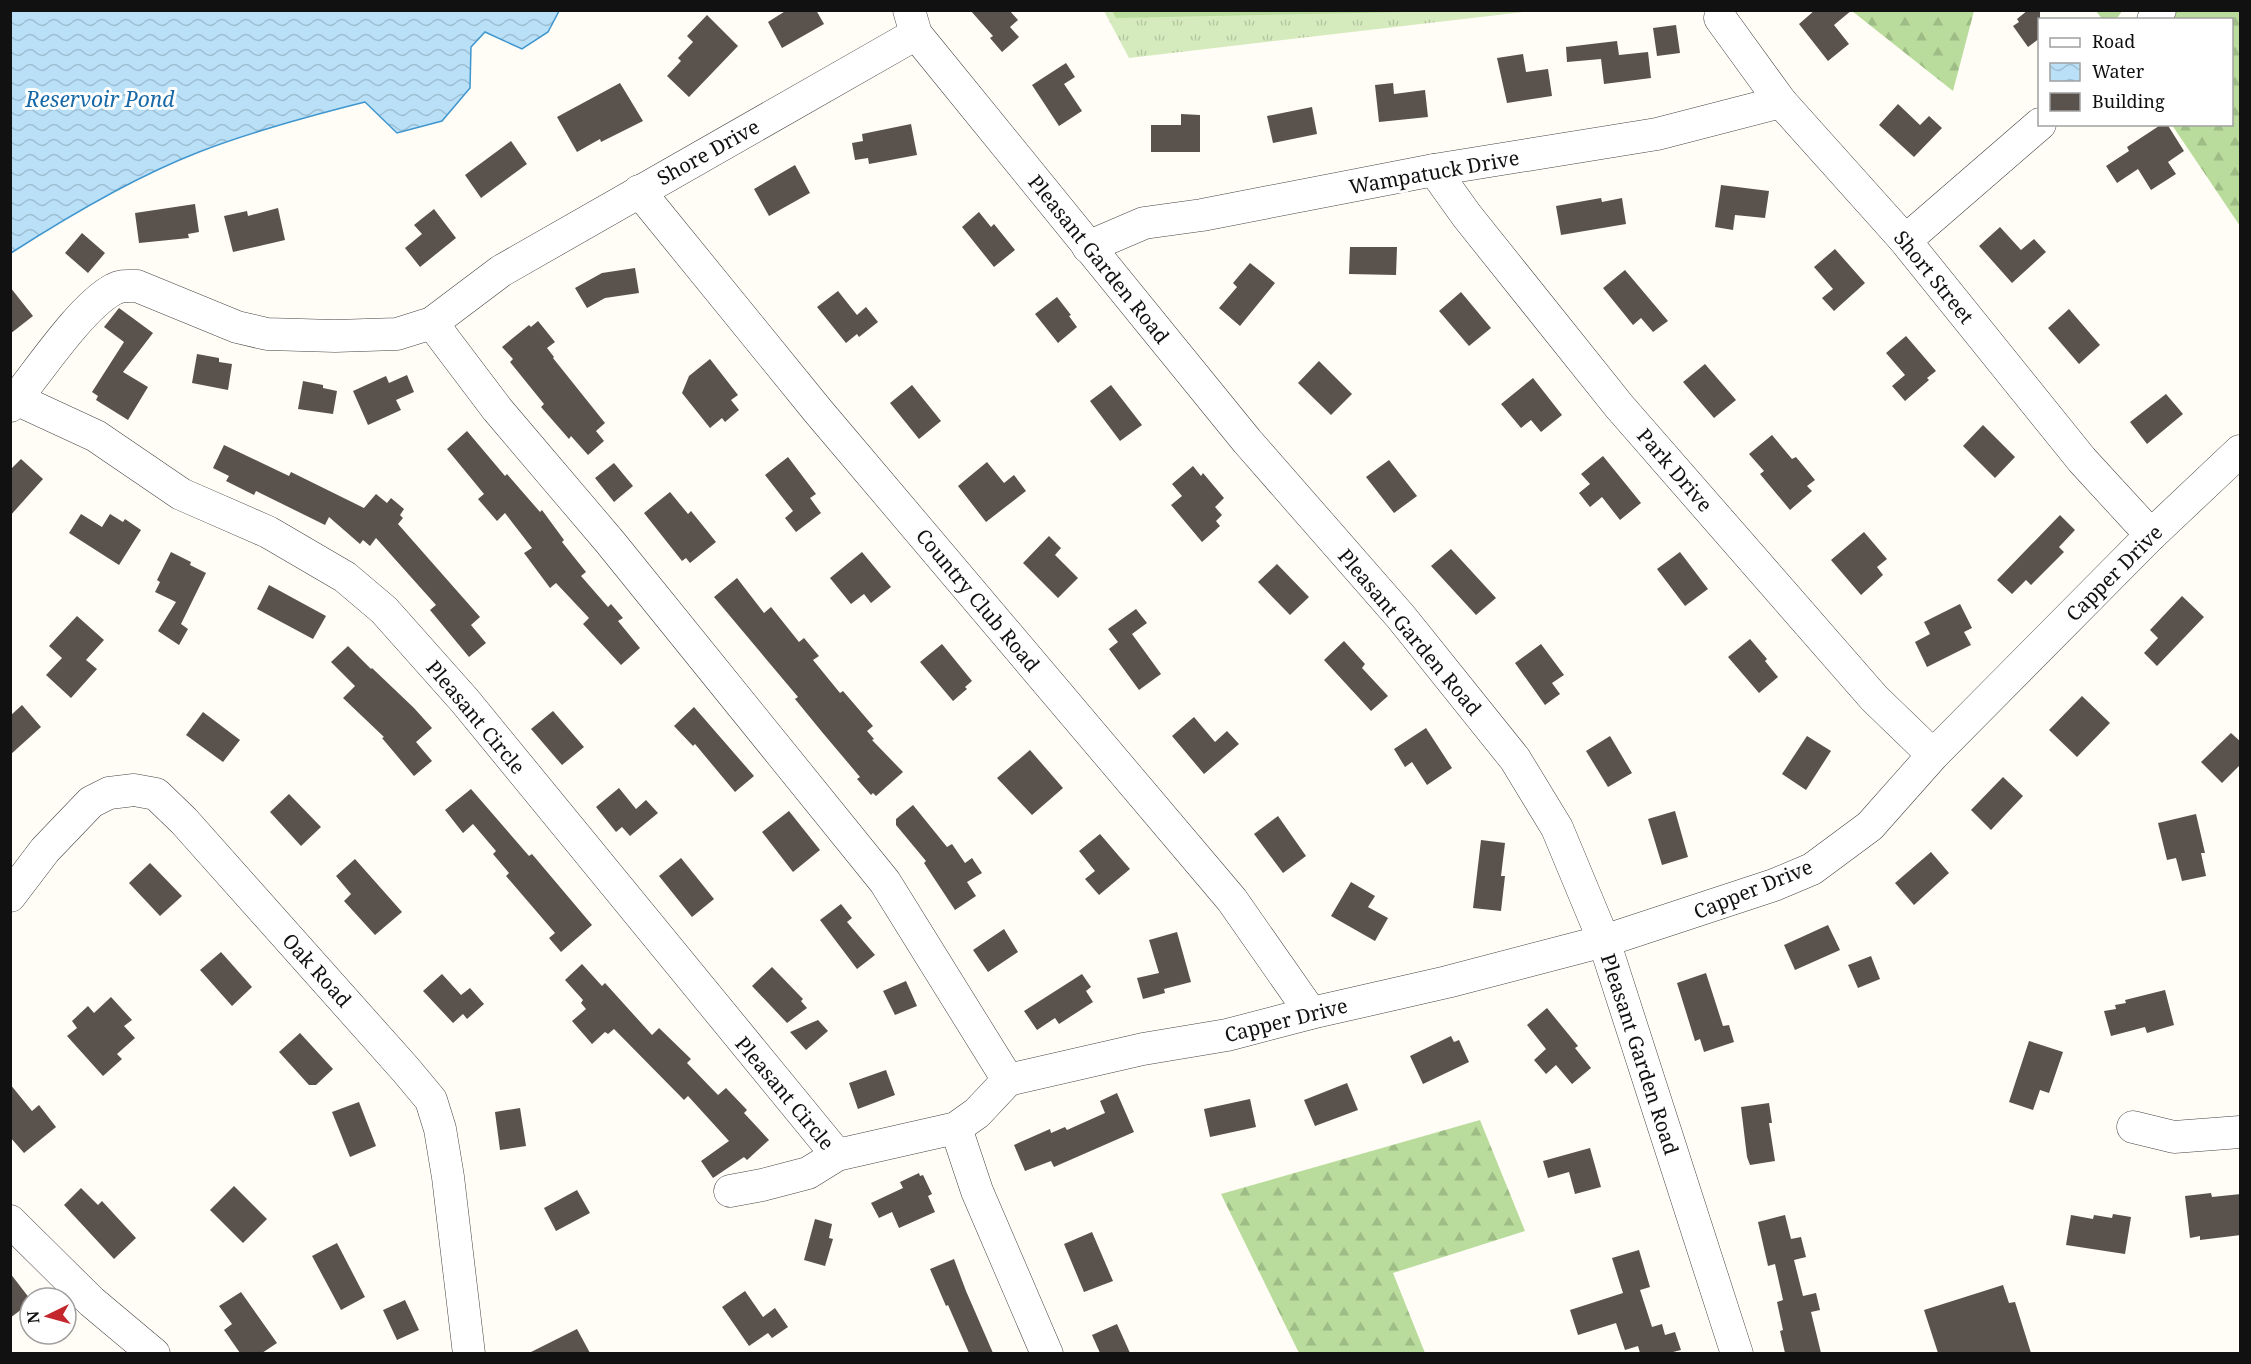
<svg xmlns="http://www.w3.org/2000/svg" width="2251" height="1364" font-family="'Noto Serif',serif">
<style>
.grass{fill:url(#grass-tufts)}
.forest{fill:url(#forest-firs)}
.water{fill:url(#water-waves);stroke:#3f96cf;stroke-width:1.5}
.building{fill:#5a524d}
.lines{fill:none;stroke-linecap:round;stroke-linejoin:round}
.minor-casing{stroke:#444;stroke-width:33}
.minor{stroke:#fff;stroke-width:32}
.labels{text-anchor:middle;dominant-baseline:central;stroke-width:6;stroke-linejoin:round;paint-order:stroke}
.street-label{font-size:20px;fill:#111;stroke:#fff}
.water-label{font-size:21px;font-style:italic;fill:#1768a6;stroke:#fff}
</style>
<defs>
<pattern id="grass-tufts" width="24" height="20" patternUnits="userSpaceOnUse" patternTransform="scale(1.5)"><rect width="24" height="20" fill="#d5ebbd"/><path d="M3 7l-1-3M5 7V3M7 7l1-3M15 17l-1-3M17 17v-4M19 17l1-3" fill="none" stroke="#b6c8a1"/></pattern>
<pattern id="forest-firs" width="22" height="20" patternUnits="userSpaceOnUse" patternTransform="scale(1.5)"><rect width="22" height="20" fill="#b9dc9c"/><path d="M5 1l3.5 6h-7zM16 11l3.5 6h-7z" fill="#9ebc85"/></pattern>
<pattern id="water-waves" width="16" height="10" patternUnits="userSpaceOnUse" patternTransform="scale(1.5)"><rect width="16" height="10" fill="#b9e0f7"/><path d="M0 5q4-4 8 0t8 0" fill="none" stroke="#9ebfd3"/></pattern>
</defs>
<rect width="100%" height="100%" fill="#fffdf5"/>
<path class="grass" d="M1104 11H1533L1129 58Z"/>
<g class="forest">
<path d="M1112 11H1457L1116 18Z"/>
<path d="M1852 11H1974L1953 91Z"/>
<path d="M2096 11H2122L2116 20 2102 19Z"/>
<path d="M2160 11H2240V226L2172 125 2232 124V20H2153Z"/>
<path d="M1480 1120 1525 1231 1393 1273 1425 1353H1299L1221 1194Z"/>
</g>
<path class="water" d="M11 10H559V11L548 32 522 49 485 32 471 47 470 88 442 121 397 133 365 102C309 116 253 131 199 152 137 176 67 217 11 253Z"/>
<g class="building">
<path d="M787 10H816L824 24 782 48 768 22Z"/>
<path d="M970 10H1009L1018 20 1010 27 1019 37 1002 52 990 38 993 36Z"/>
<path d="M1815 10H1852L1834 25 1849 44 1828 61 1799 24Z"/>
<path d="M2028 10H2040V38L2028 47 2013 26 2019 22 2017 19Z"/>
<path d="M707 15 738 46 689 97 667 76 681 61 678 58 693 42 687 36Z"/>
<path d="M1676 25 1680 53 1657 56 1653 28Z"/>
<path d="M1617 41 1619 55 1648 52 1651 78 1604 84 1601 59 1567 62 1566 47Z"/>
<path d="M1523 54 1526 72 1548 69 1552 96 1507 103 1497 58Z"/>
<path d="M1066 63 1075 77 1064 84 1082 111 1059 126 1032 85Z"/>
<path d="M620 83 643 121 601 142 600 139 577 152 557 117Z"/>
<path d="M1393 83 1394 94 1425 90 1428 117 1379 122 1375 85Z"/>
<path d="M1898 104 1920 125 1929 116 1942 128 1914 157 1879 125Z"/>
<path d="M1312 107 1317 134 1273 143 1267 116Z"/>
<path d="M1181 114 1200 115V152H1151V125H1181Z"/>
<path d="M911 124 917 155 869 164 868 158 855 160 852 143 863 141 862 134Z"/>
<path d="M2162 124H2167L2184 151 2168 162 2176 174 2151 190 2138 169 2117 183 2106 166 2129 151 2127 147Z"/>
<path d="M511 141 527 164 481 198 465 175Z"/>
<path d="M795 165 810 193 769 216 754 189Z"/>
<path d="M1721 185 1769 191 1765 218 1735 215 1733 230 1715 227Z"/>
<path d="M1601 198 1602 202 1622 198 1626 224 1561 235 1556 206Z"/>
<path d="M195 204 199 232 188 234 189 238 139 243 135 213Z"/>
<path d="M278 208 285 240 233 252 224 216 247 211 248 216Z"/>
<path d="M434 209 456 238 420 267 405 248 422 234 414 225Z"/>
<path d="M979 212 991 227 994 224 1015 250 994 267 962 227Z"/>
<path d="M2000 227 2021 250 2034 239 2046 252 2012 283 1979 246Z"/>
<path d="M82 233 105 253 88 273 65 253Z"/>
<path d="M1350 247H1397L1396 275 1349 274Z"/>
<path d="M1835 249 1865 283 1834 311 1822 298 1833 289 1814 267Z"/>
<path d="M1250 263 1275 283 1240 326 1219 308 1237 287 1233 283Z"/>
<path d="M635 268 639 293 605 298 587 308 575 288 602 273Z"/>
<path d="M1625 270 1668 321 1653 332 1641 318 1633 325 1603 288Z"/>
<path d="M10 287 33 316 10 334Z"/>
<path d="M838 291 857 315 866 307 878 322 859 337 857 334 846 343 817 307Z"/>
<path d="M1461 292 1491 328 1469 346 1439 311Z"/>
<path d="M1057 297 1071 315 1069 316 1077 327 1058 343 1035 314Z"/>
<path d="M119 308 153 333 123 372 148 387 128 420 96 400 98 396 92 392 124 342 104 327Z"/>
<path d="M2069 309 2100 345 2079 364 2048 328Z"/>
<path d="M538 321 555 342 547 348 554 357 553 358 605 423 596 431 604 441 588 455 571 436 569 439 541 407 544 404 510 362 513 359 502 347 529 325 531 327Z"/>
<path d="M1906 336 1936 371 1927 378 1929 380 1905 401 1892 386 1905 375 1886 353Z"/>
<path d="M197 354 219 358V362L232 364 228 390 192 383Z"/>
<path d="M710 359 738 395 731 400 739 410 725 422 722 418 710 428 682 393 689 376Z"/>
<path d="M1319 361 1352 394 1331 415 1298 383Z"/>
<path d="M1705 364 1736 400 1714 418 1683 382Z"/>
<path d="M407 375 414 392 396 400 401 410 368 425 353 391 386 376 389 383Z"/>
<path d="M1533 378 1562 415 1541 432 1531 420 1521 428 1501 404Z"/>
<path d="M303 381 323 385V388L337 391 333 414 298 409Z"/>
<path d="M912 385 941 421 919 439 890 403Z"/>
<path d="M1111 385 1142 425 1120 441 1090 401Z"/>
<path d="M2166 394 2183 414 2147 444 2130 422Z"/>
<path d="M1983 425 2015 457 1995 478 1963 446Z"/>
<path d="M467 431 505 476 507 474 540 512 542 510 564 540 562 542 586 572 581 576 608 607 611 604 623 618 618 621 640 648 621 665 583 624 589 618 556 583 550 588 524 553 532 548 505 513 497 521 478 499 484 494 447 449Z"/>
<path d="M1772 435 1792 459 1796 457 1815 480 1807 486 1812 491 1790 510 1760 474 1764 471 1749 454Z"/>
<path d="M224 445 289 476 291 472 364 508 376 494 387 503 391 498 404 509 400 515 403 518 398 524 480 617 471 625 486 643 469 657 430 610 436 605 376 538 370 546 363 540 360 544 329 517 325 525 256 491 254 495 226 481 229 476 213 468Z"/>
<path d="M1603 456 1641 503 1620 520 1602 497 1590 507 1579 493 1590 484 1581 474Z"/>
<path d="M788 457 816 494 810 498 821 513 796 532 785 518 793 511 765 475Z"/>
<path d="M21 459 43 479 10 516V470Z"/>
<path d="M1389 460 1417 496 1394 513 1366 477Z"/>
<path d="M987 462 1004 483 1014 475 1026 491 986 522 958 486Z"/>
<path d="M614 463 633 486 614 502 595 478Z"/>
<path d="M1193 466 1201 476 1203 473 1224 498 1215 507 1222 515 1216 521 1220 526 1202 542 1171 505 1182 496 1172 484Z"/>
<path d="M670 492 688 514 691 511 716 542 690 563 686 558 682 561 644 513Z"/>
<path d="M81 514 102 527 110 514 123 522 125 519 141 530 119 565 69 533Z"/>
<path d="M2060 515 2075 530 2059 547 2064 552 2031 585 2026 580 2012 594 1997 580Z"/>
<path d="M1864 532 1887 559 1877 567 1883 575 1861 595 1831 560Z"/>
<path d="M1049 536 1061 548 1055 555 1078 578 1058 598 1023 563Z"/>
<path d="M1451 549 1496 598 1476 615 1431 566Z"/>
<path d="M171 552 191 562 190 565 206 573 181 624 188 629 179 645 158 631 176 602 155 592 160 582 157 580Z"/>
<path d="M862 552 891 587 871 603 864 594 851 604 830 578Z"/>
<path d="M1680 552 1708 589 1685 606 1657 569Z"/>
<path d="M1277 564 1309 597 1290 615 1258 582Z"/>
<path d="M737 578 764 613 771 607 799 642 804 638 819 656 813 660 840 693 843 691 873 726 867 731 874 739 872 740 903 772 876 796 873 793 871 795 857 779 860 777 822 732 795 699 798 697 714 597Z"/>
<path d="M269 585 326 616 313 639 257 609Z"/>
<path d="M2182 596 2204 617 2157 666 2144 653 2158 638 2150 630Z"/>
<path d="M1960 604 1972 628 1964 632 1971 645 1927 667 1915 642 1930 634 1924 622Z"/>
<path d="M1136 609 1147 623 1132 634 1161 674 1139 690 1109 649 1118 642 1108 629Z"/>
<path d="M77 616 104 640 86 660 97 669 71 698 46 675 62 658 49 646Z"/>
<path d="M1750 639 1767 659 1765 661 1778 677 1759 693 1728 657Z"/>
<path d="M1344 641 1365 664 1362 668 1388 696 1371 711 1324 660Z"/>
<path d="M942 644 972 681 965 687 967 689 953 701 920 662Z"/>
<path d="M1541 644 1564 675 1552 683 1560 694 1545 705 1515 663Z"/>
<path d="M348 646 371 669 372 668 414 708 432 728 416 742 432 761 414 776 382 738 384 737 343 698 355 686 331 662Z"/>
<path d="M2082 696 2110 723 2077 757 2049 730Z"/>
<path d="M22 705 41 727 10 755V716Z"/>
<path d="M694 707 754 776 735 792 695 744 693 746 674 726Z"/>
<path d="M553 711 584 747 562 765 531 729Z"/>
<path d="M203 712 240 740 223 762 186 735Z"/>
<path d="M1194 717 1215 742 1227 731 1239 744 1204 774 1172 736Z"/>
<path d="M1426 728 1452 768 1427 785 1412 762 1405 767 1394 749Z"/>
<path d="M2231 733 2241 742V764L2222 783 2201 762Z"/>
<path d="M1610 736 1632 773 1608 787 1586 751Z"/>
<path d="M1807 736 1831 751 1806 790 1782 774Z"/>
<path d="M1030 750 1063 788 1032 815 997 778Z"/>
<path d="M2003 777 2023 796 1991 830 1971 810Z"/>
<path d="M619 788 636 809 646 800 658 813 630 836 622 827 616 832 596 807Z"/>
<path d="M471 789 529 856 532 854 592 925 561 952 549 938 555 933 506 876 509 873 493 854 496 851 473 824 463 833 445 810Z"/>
<path d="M289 794 321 827 301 846 270 812Z"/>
<path d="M913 805 947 847 952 844 965 863 972 858 982 873 967 882 976 896 955 910 924 863 926 861 896 825V819Z"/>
<path d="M789 811 820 850 793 872 762 832Z"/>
<path d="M1675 811 1688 857 1662 865 1648 819Z"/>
<path d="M2196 814 2205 853H2201L2206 876 2182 881 2176 858 2167 860 2158 823Z"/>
<path d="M1278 816 1306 856 1283 873 1254 834Z"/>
<path d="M1100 834 1130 869 1099 895 1085 879 1095 871 1079 851Z"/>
<path d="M1481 840 1505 843 1501 876H1505L1501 911 1473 908Z"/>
<path d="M1931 852 1949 873 1914 905 1895 883Z"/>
<path d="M681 858 714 899 692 917 659 876Z"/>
<path d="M355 859 402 912 375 935 344 901 351 894 336 876Z"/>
<path d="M150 863 182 896 160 916 129 883Z"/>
<path d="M1351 882 1375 896 1368 907 1388 918 1375 941 1331 916Z"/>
<path d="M841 904 852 918 847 922 875 955 857 969 820 920Z"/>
<path d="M1828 925 1840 950 1795 970 1784 945Z"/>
<path d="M1004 929 1018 952 988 972 973 950Z"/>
<path d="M1177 932 1191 982 1164 989 1165 993 1143 999 1137 978 1159 973 1149 940Z"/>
<path d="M221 952 252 987 232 1006 200 970Z"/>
<path d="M1871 956 1880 979 1858 988 1848 965Z"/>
<path d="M582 964 602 986 605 983 652 1035 659 1028 691 1059 687 1063 718 1095 726 1088 747 1110 744 1113 769 1140 747 1160 744 1157 713 1178 701 1161 729 1141 688 1096 684 1100 614 1029 608 1034 605 1032 592 1044 572 1021 586 1009 581 1003 583 1000 565 980Z"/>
<path d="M772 967 803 999 801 1001 807 1008 787 1023 752 986Z"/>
<path d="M1706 973 1723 1026 1729 1025 1734 1042 1704 1052 1700 1039 1695 1041 1677 983Z"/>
<path d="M442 974 461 995 470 988 484 1004 467 1019 463 1014 453 1023 423 991Z"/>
<path d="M1082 974 1091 987 1086 991 1093 1002 1059 1024 1055 1018 1037 1030 1024 1011Z"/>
<path d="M906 981 917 1006 895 1015 883 991Z"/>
<path d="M2165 990 2174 1025 2147 1033 2145 1027 2111 1036 2104 1011 2116 1009 2115 1005 2126 1003 2125 1000Z"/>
<path d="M111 997 132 1020 124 1026 135 1038 117 1054 122 1059 103 1076 67 1036 77 1028 72 1021 88 1006 94 1013Z"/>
<path d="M1547 1008 1578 1046 1575 1048 1591 1068 1572 1084 1556 1065 1546 1074 1534 1060 1546 1049 1527 1025Z"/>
<path d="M818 1020 828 1031 806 1050 790 1032Z"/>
<path d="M300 1033 333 1069 316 1085H309L279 1052Z"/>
<path d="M1451 1036 1454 1042 1459 1040 1469 1062 1423 1084 1410 1056Z"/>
<path d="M2029 1041 2063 1052 2049 1093 2040 1090 2033 1110 2009 1102Z"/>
<path d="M886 1070 895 1095 858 1109 849 1083Z"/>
<path d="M1347 1083 1358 1110 1315 1126 1304 1100Z"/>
<path d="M10 1084 32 1111 39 1105 56 1127 24 1153 10 1137Z"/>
<path d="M1117 1093 1134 1132 1054 1167 1051 1161 1025 1171 1014 1145 1050 1129 1051 1133 1065 1127 1067 1130 1105 1113 1100 1101Z"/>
<path d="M1250 1099 1256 1127 1210 1137 1204 1109Z"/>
<path d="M359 1102 376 1146 350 1157 332 1112Z"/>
<path d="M1769 1103 1772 1123H1769L1775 1161 1750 1165 1747 1157 1741 1107Z"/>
<path d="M520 1108 526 1146 500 1150 495 1112Z"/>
<path d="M1590 1148 1601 1187 1575 1194 1569 1172 1548 1178 1543 1161Z"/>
<path d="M919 1173 920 1176 923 1175 932 1194 928 1196 935 1212 899 1228 892 1212 879 1218 871 1203 903 1188 900 1182Z"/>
<path d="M234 1186 267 1219 243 1243 210 1210Z"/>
<path d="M81 1188 98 1205 102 1201 136 1238 114 1259 64 1205Z"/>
<path d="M577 1190 590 1213 556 1231 544 1208Z"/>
<path d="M2211 1193 2212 1197 2241 1194V1235L2200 1240V1236L2190 1238 2185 1196Z"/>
<path d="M2113 1214 2131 1217 2125 1254 2066 1245 2071 1215 2093 1219 2094 1215 2112 1218Z"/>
<path d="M1785 1215 1791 1239 1801 1237 1806 1257 1794 1260 1803 1296 1816 1293 1820 1310 1811 1312 1821 1353H1785L1780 1331 1783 1330 1777 1302 1783 1300 1775 1264 1768 1266 1758 1222Z"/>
<path d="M815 1219 832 1224 829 1238 833 1239 825 1266 804 1260Z"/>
<path d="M1092 1232 1113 1281 1084 1292 1064 1244Z"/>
<path d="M337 1243 365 1297 341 1310 312 1256Z"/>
<path d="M1639 1250 1650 1287 1640 1290 1652 1327 1662 1324 1665 1335 1675 1332 1681 1350 1669 1353H1640L1638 1346 1625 1350 1616 1323 1578 1335 1570 1310 1623 1293 1612 1258Z"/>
<path d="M954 1259 966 1291 993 1353H969L948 1305 946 1306 930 1269Z"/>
<path d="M10 1273 30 1299V1303L10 1318Z"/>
<path d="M2003 1285 2009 1303 2015 1302 2031 1353H1938L1924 1310Z"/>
<path d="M745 1291 763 1317 775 1308 788 1327 772 1338 768 1333 749 1346 722 1307Z"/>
<path d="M241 1292 277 1343 262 1353H240L224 1330 232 1324 219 1306Z"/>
<path d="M405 1300 419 1330 397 1340 383 1310Z"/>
<path d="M1117 1324 1130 1353H1100L1092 1335Z"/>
<path d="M577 1329 590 1353H529Z"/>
</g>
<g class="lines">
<g class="minor-casing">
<g id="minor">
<path d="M909 10 916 34 1247 441 1401 617 1515 759 1557 828 1604 941 1737 1354"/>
<path d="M1720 18 1781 102 1903 238 2082 460 2151 535"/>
<path d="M2153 20 2160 10"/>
<path d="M1434 170 1467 216 1619 406 1874 698 1933 755"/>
<path d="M639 191 818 411 1232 900 1311 1013"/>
<path d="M1903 238 1913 234 2040 124"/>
<path d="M1088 247 1144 223 1202 215 1434 170 1657 134 1781 102"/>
<path d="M16 399C40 369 82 306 114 289 122 285 128 286 137 286L237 327 267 334 335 336 397 334 432 323 501 271 916 34"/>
<path d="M10 406 16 399 96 436 181 494 268 532 345 577 384 610 465 701 837 1155 956 1128 977 1113 1008 1080 885 882 610 542 497 409 432 323"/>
<path d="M10 896 45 850 91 802 109 793 134 790 156 794 184 821 406 1070 431 1100 440 1129 448 1177 469 1354"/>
<path d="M1008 1080 1143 1049 1227 1035 1311 1013 1447 982 1604 941 1774 885 1812 869 1870 826 1933 755 2151 535 2240 451"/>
<path d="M2133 1127 2174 1137 2240 1132"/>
<path d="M956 1128 977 1191 1047 1354"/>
<path d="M730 1191 762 1185 808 1173 837 1155"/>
<path d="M10 1221 92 1302 154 1354"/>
</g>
</g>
<use href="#minor" class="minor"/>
</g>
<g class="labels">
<g class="street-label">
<text transform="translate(708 152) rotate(-29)">Shore Drive</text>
<text transform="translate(1434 172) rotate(-10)">Wampatuck Drive</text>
<text transform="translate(1099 259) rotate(51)">Pleasant Garden Road</text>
<text transform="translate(1934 277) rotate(51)">Short Street</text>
<text transform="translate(1675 470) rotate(49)">Park Drive</text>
<text transform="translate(2114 573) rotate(-45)">Capper Drive</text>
<text transform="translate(978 600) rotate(50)">Country Club Road</text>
<text transform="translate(1410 632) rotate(50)">Pleasant Garden Road</text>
<text transform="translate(476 717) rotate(50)">Pleasant Circle</text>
<text transform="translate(1753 889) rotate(-22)">Capper Drive</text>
<text transform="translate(317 970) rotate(48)">Oak Road</text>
<text transform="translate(1286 1020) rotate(-14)">Capper Drive</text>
<text transform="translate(1640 1054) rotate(72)">Pleasant Garden Road</text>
<text transform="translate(785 1093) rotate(50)">Pleasant Circle</text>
</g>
<g class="water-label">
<text x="100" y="99">Reservoir Pond</text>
</g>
</g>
<rect width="2251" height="1364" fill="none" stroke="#111111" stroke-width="24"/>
<rect x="2038" y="18" width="195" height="108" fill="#ffffff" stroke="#a0a0a0" stroke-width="1.5"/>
<rect x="2050" y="38" width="30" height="9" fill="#ffffff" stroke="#a0a0a0" stroke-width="1.5"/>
<text x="2092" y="48" font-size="18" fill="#111111">Road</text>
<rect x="2050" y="63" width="30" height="18" fill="url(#water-waves)" stroke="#a0a0a0" stroke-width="1.5"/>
<text x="2092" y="78" font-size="18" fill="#111111">Water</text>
<rect x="2050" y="93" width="30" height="18" fill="#5a524d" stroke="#a0a0a0" stroke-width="1.5"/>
<text x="2092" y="108" font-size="18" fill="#111111">Building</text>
<g transform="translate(48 1316) rotate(265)"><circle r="28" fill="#ffffff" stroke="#a0a0a0" stroke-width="1.5"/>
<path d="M0-4.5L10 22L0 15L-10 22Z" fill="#c4262e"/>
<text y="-9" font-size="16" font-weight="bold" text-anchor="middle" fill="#111111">N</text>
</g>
</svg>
